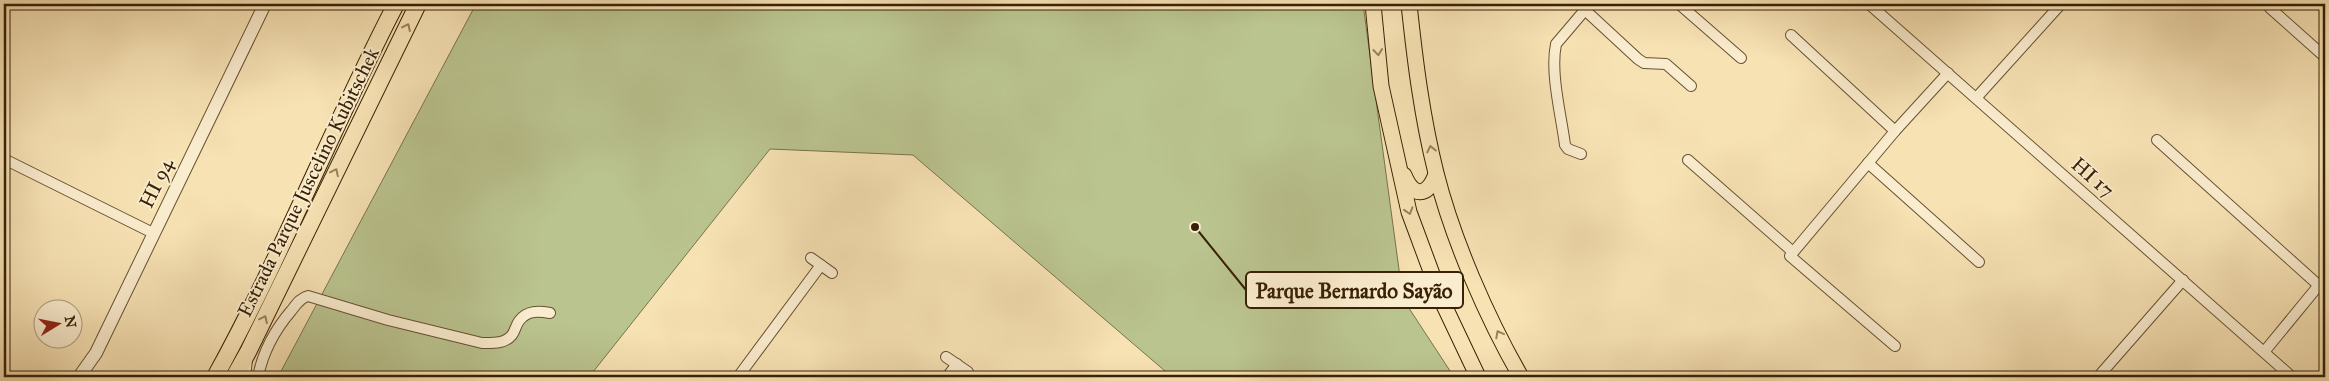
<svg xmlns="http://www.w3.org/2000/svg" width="2329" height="381" font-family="'IM FELL Great Primer',serif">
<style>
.green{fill:#bac48f;stroke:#79724a}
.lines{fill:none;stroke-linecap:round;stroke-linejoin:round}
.minor-casing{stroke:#685131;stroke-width:12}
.tertiary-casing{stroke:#685131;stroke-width:14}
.primary-casing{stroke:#382105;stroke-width:17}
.trunk-casing{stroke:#382105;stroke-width:18}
.minor{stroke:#faecce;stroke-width:10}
.tertiary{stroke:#faecce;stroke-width:12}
.primary{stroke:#f7e2b4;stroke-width:15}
.trunk{stroke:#f7e2b4;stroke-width:16}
.oneway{stroke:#98825c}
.labels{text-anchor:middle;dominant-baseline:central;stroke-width:4;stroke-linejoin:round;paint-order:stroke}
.street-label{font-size:20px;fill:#382105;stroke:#faecce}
.leader{fill:none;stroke:#382105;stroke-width:2}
.callout-dot{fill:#382105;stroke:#faecce;stroke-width:2}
.callout{fill:#faecce;stroke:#382105;stroke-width:2}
.callout-label{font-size:21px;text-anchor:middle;font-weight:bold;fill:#382105}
</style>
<rect width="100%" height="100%" fill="#f7e2b4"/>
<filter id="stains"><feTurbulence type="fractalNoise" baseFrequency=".004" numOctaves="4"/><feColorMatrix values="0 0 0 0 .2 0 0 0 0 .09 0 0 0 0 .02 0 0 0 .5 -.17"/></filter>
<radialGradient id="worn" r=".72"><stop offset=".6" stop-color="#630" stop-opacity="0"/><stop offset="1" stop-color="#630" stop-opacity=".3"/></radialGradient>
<path class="green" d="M476 4H1363L1403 299 1454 377H1172L913 155 770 149 589 377H278Z"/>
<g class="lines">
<g class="minor-casing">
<g id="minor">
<path d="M1679 4 1741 58"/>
<path d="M1869 4 2292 377"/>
<path d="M2270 8 2325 57"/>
<path d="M1585 10 1638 59 1644 63 1666 64 1691 86"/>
<path d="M1791 35 1895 131"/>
<path d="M1977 97 2061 4"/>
<path d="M2157 140 2325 291"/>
<path d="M1581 154 1568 149 1565 145C1561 114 1550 73 1556 44L1590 4"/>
<path d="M4 159 153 233"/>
<path d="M1688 160 1793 252"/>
<path d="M1868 163 1979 262"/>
<path d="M811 258 832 273"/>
<path d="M1895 346 1790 256 1895 131 1948 73"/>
<path d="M2264 352 2319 285"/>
<path d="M946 357 968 372"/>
<path d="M245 377 247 360"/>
<path d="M258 377C263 351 274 331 291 311 296 305 300 298 308 296L388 320 482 343C492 343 505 344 512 335 515 331 516 325 519 321 527 310 539 311 550 313"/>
<path d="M738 377 821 265"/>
<path d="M947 377 957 364"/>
<path d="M2098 377 2183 280"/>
</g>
</g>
<g class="tertiary-casing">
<path id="tertiary" d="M79 377 96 353 265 4"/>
</g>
<g class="primary-casing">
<g id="primary">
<path d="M1373 4 1381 86 1409 212 1442 301 1478 377"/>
<path d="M1409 4C1415 61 1422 117 1436 173 1453 240 1487 318 1521 377"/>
<path d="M1404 175C1413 198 1428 197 1436 174"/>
</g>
</g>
<g class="trunk-casing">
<g id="trunk">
<path d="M215 377C282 256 332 127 396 4"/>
<path d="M234 377 248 352 418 4"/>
</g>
</g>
<use href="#minor" class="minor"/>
<use href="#tertiary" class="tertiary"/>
<use href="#primary" class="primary"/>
<use href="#trunk" class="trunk"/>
</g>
<defs><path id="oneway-chevron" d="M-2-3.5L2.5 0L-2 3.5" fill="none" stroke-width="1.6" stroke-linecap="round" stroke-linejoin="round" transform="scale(1.25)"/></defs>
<g class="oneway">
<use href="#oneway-chevron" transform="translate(407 27) rotate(-64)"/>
<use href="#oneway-chevron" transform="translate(1378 52) rotate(84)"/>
<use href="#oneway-chevron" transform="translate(1431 149) rotate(-102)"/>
<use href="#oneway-chevron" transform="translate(335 172) rotate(-64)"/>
<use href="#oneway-chevron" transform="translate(1409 211) rotate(73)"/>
<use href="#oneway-chevron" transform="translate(264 319) rotate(-64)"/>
<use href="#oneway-chevron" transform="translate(1499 334) rotate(-118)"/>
</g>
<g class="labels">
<g class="street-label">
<text transform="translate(2093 177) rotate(41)">HI 17</text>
<text transform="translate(308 182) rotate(-64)">Estrada Parque Juscelino Kubitschek</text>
<text transform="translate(156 183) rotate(-64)">HI 94</text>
</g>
</g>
<path class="leader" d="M1195 227L1246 290"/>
<circle class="callout-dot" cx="1195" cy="227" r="5"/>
<rect class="callout" x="1246" y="272" width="217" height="36" rx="5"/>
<g class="callout-label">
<text x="1354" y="298">Parque Bernardo Sayão</text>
</g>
<rect width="2329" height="381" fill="none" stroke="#f7e2b4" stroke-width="20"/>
<rect x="5" y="5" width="2319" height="371" fill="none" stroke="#382105" stroke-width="2.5"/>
<rect x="10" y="10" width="2309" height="361" fill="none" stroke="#382105"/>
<g transform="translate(58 324) rotate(80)"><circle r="24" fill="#faecce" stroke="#ac9b7e"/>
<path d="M0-4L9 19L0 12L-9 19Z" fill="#8f2418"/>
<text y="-8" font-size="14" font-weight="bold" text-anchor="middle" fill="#382105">N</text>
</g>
<rect width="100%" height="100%" filter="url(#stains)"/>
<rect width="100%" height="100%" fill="url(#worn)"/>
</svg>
